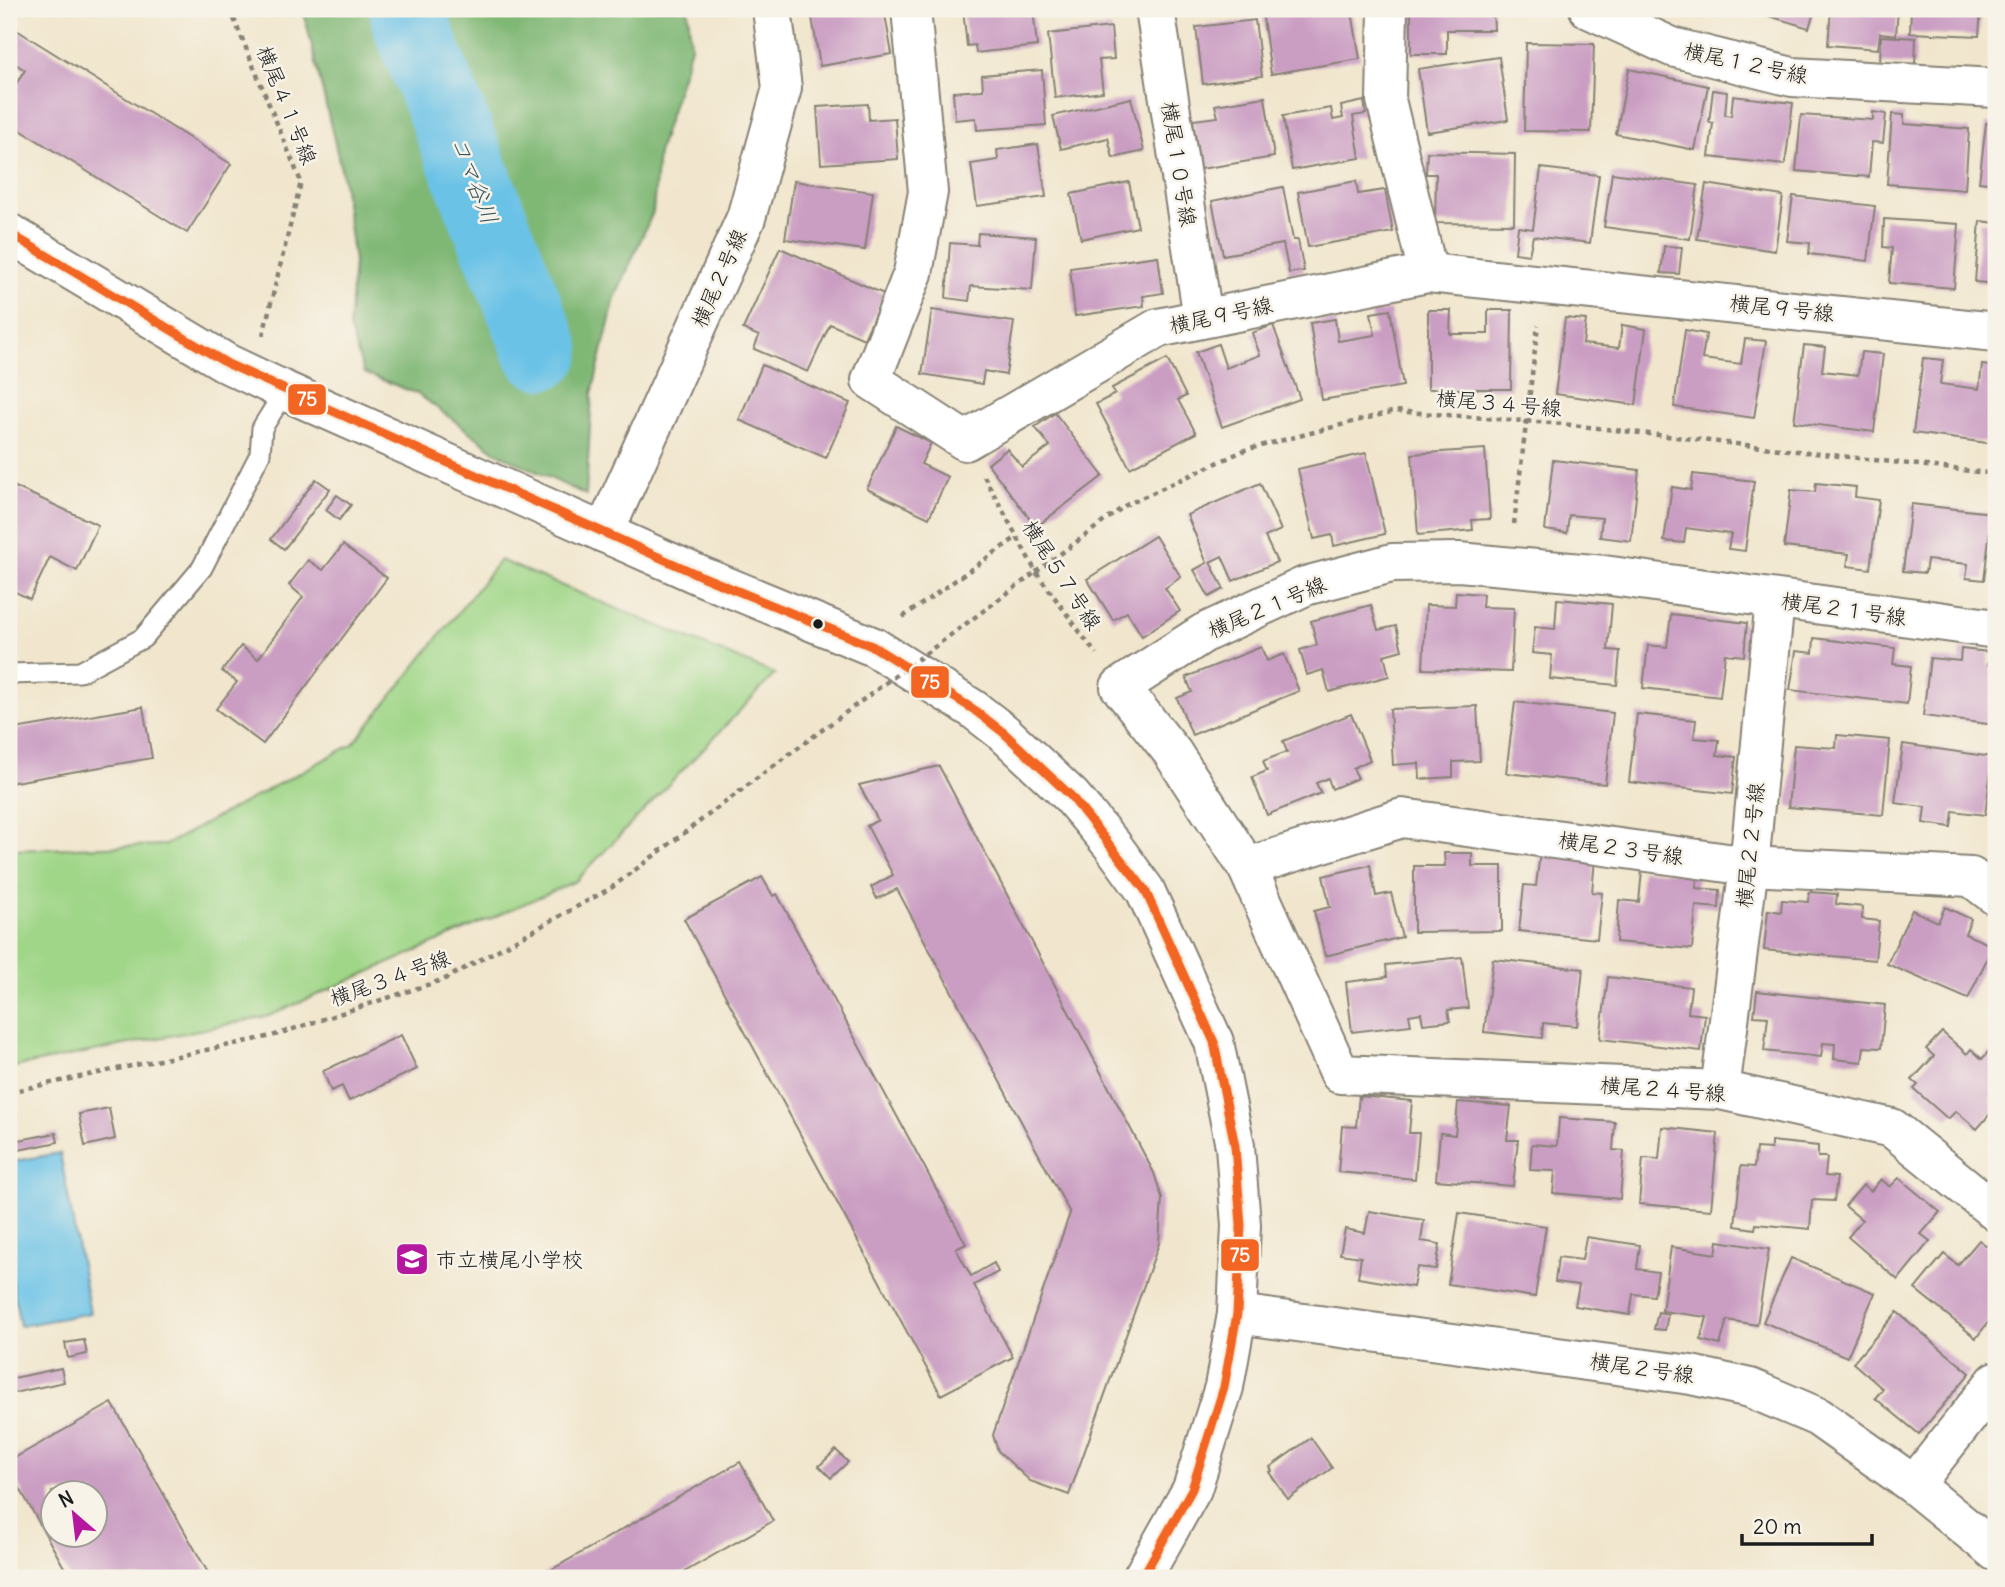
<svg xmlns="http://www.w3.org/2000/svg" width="2005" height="1587" font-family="Delius,'Klee One',sans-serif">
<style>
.green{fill:#9fd687;stroke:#5e7952;stroke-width:2}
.forest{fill:#7fb774;stroke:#4e6a48;stroke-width:2}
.water{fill:#6ac2e7;stroke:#436f82;stroke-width:2}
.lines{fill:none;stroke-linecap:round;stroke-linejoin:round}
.river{stroke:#6ac2e7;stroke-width:77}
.building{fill:#ca9dc3;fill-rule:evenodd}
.service-casing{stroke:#868174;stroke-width:23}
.minor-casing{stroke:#868174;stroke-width:42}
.tertiary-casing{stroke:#868174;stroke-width:42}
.path{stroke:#868174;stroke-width:4.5;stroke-dasharray:5 5;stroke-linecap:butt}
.service{stroke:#fff;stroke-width:19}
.minor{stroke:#fff;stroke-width:38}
.tertiary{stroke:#fff;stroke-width:38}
.path-bridge{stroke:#868174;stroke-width:4.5;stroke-dasharray:5 5;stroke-linecap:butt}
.bus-1-casing{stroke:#f7f3e8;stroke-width:14}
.bus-1{stroke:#f26522;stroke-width:9}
.bus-dot{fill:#1c1c1c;stroke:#f7f3e8;stroke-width:2.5}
.labels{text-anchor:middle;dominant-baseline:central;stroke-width:5;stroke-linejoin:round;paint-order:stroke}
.street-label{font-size:21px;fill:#1c1c1c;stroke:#f7f3e8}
.poi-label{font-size:21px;fill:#1c1c1c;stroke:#f7f3e8;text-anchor:start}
.water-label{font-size:23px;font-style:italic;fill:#375663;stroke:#f7f3e8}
.line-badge{stroke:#f7f3e8;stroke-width:2.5}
.badge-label{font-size:19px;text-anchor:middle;font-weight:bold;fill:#fff}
</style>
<rect width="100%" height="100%" fill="#f7f3e8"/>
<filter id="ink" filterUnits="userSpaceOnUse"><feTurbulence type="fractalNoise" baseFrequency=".0143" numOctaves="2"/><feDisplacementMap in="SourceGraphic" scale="14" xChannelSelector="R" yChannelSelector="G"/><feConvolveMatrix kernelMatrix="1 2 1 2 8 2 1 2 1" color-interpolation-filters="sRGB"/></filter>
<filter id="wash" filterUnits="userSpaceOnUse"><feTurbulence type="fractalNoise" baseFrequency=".00686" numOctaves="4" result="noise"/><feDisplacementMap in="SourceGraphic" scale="28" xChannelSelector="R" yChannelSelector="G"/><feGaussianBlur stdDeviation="1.57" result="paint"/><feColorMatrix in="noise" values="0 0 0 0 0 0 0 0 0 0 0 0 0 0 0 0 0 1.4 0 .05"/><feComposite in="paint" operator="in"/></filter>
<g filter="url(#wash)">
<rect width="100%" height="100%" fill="#f1e6cd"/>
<path class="green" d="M500 560 775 674 576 881 269 1016 9 1068V850L165 845 353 744Z"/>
<path class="forest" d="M303 9H688L691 47 658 153 653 212 615 298 592 394 586 495 499 454 418 394 364 373 349 327 354 261 342 173Z"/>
<path class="water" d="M60 1153 90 1313 20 1326 9 1267V1162Z"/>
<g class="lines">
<path class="river" d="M408 9 410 22 542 351"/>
</g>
<g id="blocks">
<g class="building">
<path d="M822 9H884L892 54 820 66 811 11Z"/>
<path d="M963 9H1033L1037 46 976 53 975 45 967 46Z"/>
<path d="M1277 9H1330L1331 15 1352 12 1360 59 1271 74 1262 11Z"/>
<path d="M1411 9H1493L1494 30H1447V54H1411Z"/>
<path d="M1757 9H1815L1809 28 1756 12Z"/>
<path d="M1831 9H1898L1896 35 1880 33 1878 49 1828 45Z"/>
<path d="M1911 9H1981L1979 36 1910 33Z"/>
<path d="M1255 20 1262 76 1203 84 1196 27Z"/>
<path d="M1111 27 1114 59 1099 60 1103 92 1055 98 1048 34Z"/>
<path d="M15 29 231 164 187 233 9 123V95L25 70 9 60V38Z"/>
<path d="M1881 36 1916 38 1915 65 1880 63Z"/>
<path d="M1526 43 1594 44 1591 132 1524 131Z"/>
<path d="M1499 57 1508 120 1427 132 1418 69Z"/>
<path d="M1629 69 1708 86 1695 150 1616 134Z"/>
<path d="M1042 70 1046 125 977 130 976 118 955 120 953 92 983 90 982 75Z"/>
<path d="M1713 90 1727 92 1725 115 1731 116 1733 96 1793 103 1785 165 1709 157 1713 123 1709 122Z"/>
<path d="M1265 97 1274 157 1200 169 1193 120 1218 117 1215 105Z"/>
<path d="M1131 98 1144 151 1113 158 1108 138 1061 149 1053 116Z"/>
<path d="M1364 101 1366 114 1353 116 1360 158 1292 170 1283 116 1331 108 1333 120 1343 118 1341 106Z"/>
<path d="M868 104 869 120 895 118 898 159 821 164 817 107Z"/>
<path d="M1873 112 1886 114 1883 143 1872 142 1869 177 1796 171 1801 115 1873 120Z"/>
<path d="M1892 114 1904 115V124L1969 129 1965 190 1887 184Z"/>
<path d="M1986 123 1996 124V184L1979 182Z"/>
<path d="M1038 144 1046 197 977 206 971 164 998 160 997 150Z"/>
<path d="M1427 152 1515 154 1514 224 1435 223 1436 174H1426Z"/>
<path d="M1541 168 1599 175 1590 243 1533 236 1529 255 1515 253 1518 227 1533 229Z"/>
<path d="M1612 173 1698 185 1690 239 1604 227Z"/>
<path d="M794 181 873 192 865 250 785 239Z"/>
<path d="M1356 181 1358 194 1385 190 1393 232 1308 247 1298 192Z"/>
<path d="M1129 182 1138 227 1081 239 1071 194Z"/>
<path d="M1706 184 1783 196 1775 251 1697 239Z"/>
<path d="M1283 187 1293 240H1298L1304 271 1289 273 1283 244 1223 255 1212 201Z"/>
<path d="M1793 196 1875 206 1868 261 1809 254 1810 243 1787 241Z"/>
<path d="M1884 219 1959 224 1954 288 1889 283 1892 248 1883 247Z"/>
<path d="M1980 221 1996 223V284L1975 282Z"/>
<path d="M978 233 1036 237 1032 290 971 286 969 301 946 298 950 243 977 245Z"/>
<path d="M1664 246 1682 247 1679 274 1661 273Z"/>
<path d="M780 248 884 294 864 339 830 324 808 372 754 349 759 336 743 329Z"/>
<path d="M1158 256 1163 293 1143 296 1144 306 1075 316 1070 268Z"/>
<path d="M932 310 1014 322 1006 375 984 371 982 384 922 374Z"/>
<path d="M1390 310 1403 386 1322 400 1310 323 1335 319 1338 341 1375 335 1371 313Z"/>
<path d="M1428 310H1451L1450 334H1488V310H1512L1511 389H1428Z"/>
<path d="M1565 318 1586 320 1583 344 1619 348 1622 325 1646 329 1636 405 1555 394Z"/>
<path d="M1273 325 1300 399 1222 427 1196 352 1218 344 1226 368 1260 355 1252 333Z"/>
<path d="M1685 330 1706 334 1702 359 1741 364 1745 339 1766 341 1754 418 1674 407Z"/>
<path d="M1804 345 1825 347 1822 371 1858 375 1861 352 1883 354 1874 432 1794 422Z"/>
<path d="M1923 358 1943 360 1940 384 1979 389 1982 365 1996 367 1995 444 1913 433Z"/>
<path d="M1167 359 1186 396 1178 400 1196 433 1130 468 1096 404 1115 394 1112 388Z"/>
<path d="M762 365 850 403 826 458 739 420Z"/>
<path d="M1055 413 1103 476 1036 527 988 464 1007 449 1022 467 1050 446 1035 427Z"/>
<path d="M896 426 931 443 921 464 948 477 929 518 867 489Z"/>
<path d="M1485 449 1490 519 1472 520 1473 530 1418 535 1412 454Z"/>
<path d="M1366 453 1385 534 1334 546 1332 535 1314 539 1298 469Z"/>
<path d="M1553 460 1639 470 1631 541 1600 537 1602 518 1569 515 1567 533 1545 530Z"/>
<path d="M1693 474 1754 481 1745 551 1728 549 1731 534 1686 528 1684 543 1664 541 1672 487 1691 490Z"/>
<path d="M316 479 330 489 284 549 271 539Z"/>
<path d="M1260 483 1281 530 1265 537 1277 562 1233 581 1222 556 1210 562 1224 589 1209 597 1194 570 1207 563 1187 515Z"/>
<path d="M1816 483 1856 487 1855 497 1879 500 1870 569 1847 566 1849 554 1784 547 1791 490 1815 492Z"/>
<path d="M9 484 98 525 77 571 50 557 30 599 9 589Z"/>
<path d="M337 495 351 505 339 520 326 510Z"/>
<path d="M1911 504 1992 513 1984 580 1966 578 1968 564 1927 560 1925 573 1903 571Z"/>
<path d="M1155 536 1181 577 1165 588 1180 611 1142 636 1127 612 1113 620 1087 579Z"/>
<path d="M343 545 387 578 263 744 216 709 237 682 222 671 241 646 258 659 303 597 289 585 308 560 323 570Z"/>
<path d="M1456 592 1483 594 1482 607 1514 608 1511 672 1423 669 1426 605 1455 606Z"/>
<path d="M1557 599 1612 604 1608 650 1620 651 1617 685 1550 679 1552 655 1532 653 1535 627 1555 629Z"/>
<path d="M1371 605 1378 630 1396 626 1402 650 1384 655 1389 676 1329 692 1323 670 1307 675 1300 650 1317 645 1311 621Z"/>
<path d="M1671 614 1747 623 1744 656 1725 654 1720 697 1643 688 1648 645 1667 647Z"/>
<path d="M1814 638 1895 648 1893 664 1911 666 1907 704 1790 690 1796 651 1813 653Z"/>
<path d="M1261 647 1267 661 1284 654 1299 691 1192 735 1177 698 1192 692 1186 677Z"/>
<path d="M1961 649 1989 652 1988 665 1996 666V725L1923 716 1930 658 1960 661Z"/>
<path d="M1515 702 1613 713 1605 784 1506 773Z"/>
<path d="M1477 706 1480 761 1453 762V777L1420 779 1419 763 1393 765 1390 709Z"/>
<path d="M143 707 152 758 9 783V730Z"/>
<path d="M1351 714 1370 760 1353 768 1358 778 1332 789 1328 778 1316 783 1321 793 1267 815 1252 777 1267 771 1263 761 1287 752 1283 741Z"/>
<path d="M1637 714 1696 720 1694 738 1719 740 1717 755 1736 757 1732 794 1629 782Z"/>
<path d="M1837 735 1890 740 1883 815 1788 807 1794 745 1836 748Z"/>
<path d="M1903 744 1993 757 1985 815 1953 811 1951 827 1923 823 1925 807 1895 803Z"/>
<path d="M939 766 1154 1173 1162 1198 1159 1243 1069 1495 1030 1481 998 1451 993 1435 1070 1213 897 889 877 899 871 887 893 875 867 826 878 820 859 785Z"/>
<path d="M1444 853H1472V866H1502V931L1414 932V866H1445Z"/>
<path d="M1540 853 1595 859 1592 892 1602 893 1597 939 1519 931 1524 885 1536 886Z"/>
<path d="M1370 865 1376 896 1391 893 1402 937 1325 956 1314 911 1330 907 1323 876Z"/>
<path d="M1642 870 1698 874 1696 888 1720 890 1719 908 1696 906 1692 949 1616 942 1619 900 1639 902Z"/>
<path d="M762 877 773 896 777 894 966 1244 956 1249 971 1276 994 1263 998 1272 974 1285 1013 1357 941 1395 684 919Z"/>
<path d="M1809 892 1837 894 1836 904 1863 907 1862 919 1879 921 1875 960 1764 950 1768 910 1781 912 1782 900 1808 902Z"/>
<path d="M1945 907 1971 919 1965 934 1993 946 1968 999 1887 964 1912 910 1938 922Z"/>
<path d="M1462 957 1468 1008 1448 1010 1450 1021 1423 1024 1421 1013 1409 1015 1411 1025 1352 1032 1346 982 1387 977 1386 965Z"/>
<path d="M1493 959 1583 969 1577 1026 1543 1023 1542 1038 1484 1032Z"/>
<path d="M1608 977 1691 987 1688 1013 1705 1015 1701 1051 1600 1039Z"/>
<path d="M1757 991 1885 1005 1881 1048 1864 1047 1862 1062 1834 1059 1835 1044 1823 1043 1821 1057 1764 1051 1768 1017 1754 1016Z"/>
<path d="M1942 1032 1967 1054 1971 1049 1982 1059 1989 1051 1996 1058V1093L1989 1100 1996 1107 1977 1129 1956 1111 1948 1119 1914 1089 1918 1085 1912 1080 1934 1056 1926 1049Z"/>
<path d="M401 1035 417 1069 349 1101 342 1086 331 1091 323 1071Z"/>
<path d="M1359 1096 1412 1101 1409 1133H1419L1415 1179 1338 1172 1342 1126 1356 1127Z"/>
<path d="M1458 1102 1511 1106 1507 1140H1518L1513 1186 1436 1180 1440 1133 1455 1135Z"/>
<path d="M109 1108 115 1139 85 1146 79 1114Z"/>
<path d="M1559 1118 1615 1122 1613 1150 1624 1151 1620 1199 1553 1193 1555 1171 1530 1170 1532 1144 1557 1146Z"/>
<path d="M1662 1127 1718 1133 1711 1210 1639 1204 1643 1158 1659 1159Z"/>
<path d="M56 1133 58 1142 9 1152V1142Z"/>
<path d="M1771 1141 1818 1146V1157H1827L1825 1176 1837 1177 1834 1201 1812 1200 1810 1229 1756 1224 1755 1229 1735 1226 1741 1166 1754 1167 1756 1148 1771 1149Z"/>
<path d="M1899 1178 1940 1212 1921 1234 1930 1241 1898 1280 1848 1237 1862 1220 1845 1206 1863 1185 1871 1191 1881 1179 1890 1187Z"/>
<path d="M1369 1211 1424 1220 1421 1241 1440 1244 1436 1269 1417 1267 1413 1287 1358 1278 1361 1257 1340 1254 1345 1229 1365 1233Z"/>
<path d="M1459 1213 1546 1226 1535 1297 1448 1284Z"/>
<path d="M1586 1237 1640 1245 1637 1269 1658 1272 1654 1296 1633 1294 1630 1315 1575 1306 1579 1285 1555 1282 1558 1257 1582 1260Z"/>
<path d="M1979 1240 1996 1253V1312L1976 1338 1915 1289 1944 1254 1958 1265Z"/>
<path d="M1718 1241 1769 1249 1757 1325 1727 1320 1720 1345 1701 1340 1707 1317 1662 1311 1671 1247 1716 1254Z"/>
<path d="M1791 1258 1875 1293 1847 1357 1763 1322Z"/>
<path d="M1658 1312 1668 1314 1665 1330 1654 1329Z"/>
<path d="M1897 1312 1970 1373 1919 1434 1875 1398 1883 1389 1853 1363Z"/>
<path d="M84 1340 87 1354 68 1358 65 1343Z"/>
<path d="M61 1368 64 1382 9 1394V1379Z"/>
<path d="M112 1403 211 1578H70L9 1469V1461ZM52 1492H94V1534H52Z"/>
<path d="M1311 1438 1332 1468 1288 1499 1269 1472 1272 1471 1270 1467Z"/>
<path d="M836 1450 848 1462 831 1478 819 1466Z"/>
<path d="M740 1462 773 1521 681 1574 684 1578H537Z"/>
</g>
</g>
</g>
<g filter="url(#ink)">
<use href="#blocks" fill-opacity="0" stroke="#868174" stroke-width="2"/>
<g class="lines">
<g class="service-casing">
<path id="service" d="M9 674 80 672 143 638 202 568 260 454 262 428 285 391"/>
</g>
<g class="minor-casing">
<g id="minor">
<path d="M911 9 928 192 913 273 871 380 965 441 1158 328 1428 273 1996 332"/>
<path d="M1155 9 1203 318"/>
<path d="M1388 9 1386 100 1428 273"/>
<path d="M1589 9 1672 47 1792 77 1996 88"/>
<path d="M1996 629 1604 575 1459 562 1392 563 1305 586 1204 633 1120 687 1172 752 1247 867 1340 1074 1720 1090 1892 1128 1996 1212"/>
<path d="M1247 867 1402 818 1749 866 1971 877 1996 896"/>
<path d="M1720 1090 1749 866 1775 600"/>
<path d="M1914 1485 1996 1381"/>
</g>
</g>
<g class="tertiary-casing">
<g id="tertiary">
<path d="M9 233 228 364 285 391 701 576 874 647 973 709 1004 733 1071 796 1113 846 1145 890 1214 1042 1235 1146 1241 1225 1237 1314 1224 1387 1192 1489 1142 1578"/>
<path d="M604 533 746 218 782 88 772 9"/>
<path d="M1237 1314 1691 1375 1750 1388 1818 1417 1914 1485 1996 1552"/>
</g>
</g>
<g class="path">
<path d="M230 9 301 182 263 335"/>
<path d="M984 476 1036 572 1096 654"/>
<path d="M1514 524 1538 325"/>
<path d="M1036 572 1126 505 1245 450 1395 411 1563 424 1996 474"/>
<path d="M903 617 1017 537"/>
<path d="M9 1092 272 1036 445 979 611 888 772 767"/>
<path d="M9 1575 10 1578"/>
</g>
<use href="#service" class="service"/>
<use href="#minor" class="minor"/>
<use href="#tertiary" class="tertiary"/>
<path class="path-bridge" d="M772 767 1036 572"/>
<g class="bus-1-casing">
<path id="bus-1" d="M9 233 228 364 701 576 874 647 973 709 1004 733 1071 796 1145 890 1214 1042 1235 1146 1241 1225 1237 1314 1224 1387 1192 1489 1142 1578"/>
</g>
<use href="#bus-1" class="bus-1"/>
</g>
</g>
<defs>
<g id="school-square" transform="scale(1.75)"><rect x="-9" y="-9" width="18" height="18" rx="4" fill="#b5179e" stroke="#f7f3e8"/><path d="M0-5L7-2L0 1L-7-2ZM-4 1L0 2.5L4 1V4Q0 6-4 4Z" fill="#fff"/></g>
</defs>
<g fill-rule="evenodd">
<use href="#school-square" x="412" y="1259"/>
</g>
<circle class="bus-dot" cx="818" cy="624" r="6"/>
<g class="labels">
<g class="street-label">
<text transform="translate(1746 63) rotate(12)">横尾１２号線</text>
<text transform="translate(287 105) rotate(68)">横尾４１号線</text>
<text transform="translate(1179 164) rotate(81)">横尾１０号線</text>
<text transform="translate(719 278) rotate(-66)">横尾２号線</text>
<text transform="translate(1782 308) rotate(6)">横尾９号線</text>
<text transform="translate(1221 315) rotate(-12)">横尾９号線</text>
<text transform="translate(1499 403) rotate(5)">横尾３４号線</text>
<text transform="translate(1062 575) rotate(57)">横尾５７号線</text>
<text transform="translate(1267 607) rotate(-23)">横尾２１号線</text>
<text transform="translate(1844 609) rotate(8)">横尾２１号線</text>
<text transform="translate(1750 845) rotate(-84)">横尾２２号線</text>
<text transform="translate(1621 848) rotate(8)">横尾２３号線</text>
<text transform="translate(390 978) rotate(-20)">横尾３４号線</text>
<text transform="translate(1663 1089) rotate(4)">横尾２４号線</text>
<text transform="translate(1642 1368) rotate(8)">横尾２号線</text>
</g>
<g class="poi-label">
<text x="436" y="1259">市立横尾小学校</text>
</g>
<g class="water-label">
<text transform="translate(475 180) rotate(69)">コマ谷川</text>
</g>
</g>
<g class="line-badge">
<rect x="287" y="383" width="40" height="33" rx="7" fill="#f26522"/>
<rect x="910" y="665" width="40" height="34" rx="7" fill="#f26522"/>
<rect x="1220" y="1238" width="40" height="34" rx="7" fill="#f26522"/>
</g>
<g class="badge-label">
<text x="307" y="406">75</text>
<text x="930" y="689">75</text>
<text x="1240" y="1262">75</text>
</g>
<rect width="2005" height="1587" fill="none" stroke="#f7f3e8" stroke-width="35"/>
<g transform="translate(74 1514) rotate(332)"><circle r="33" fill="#f7f3e8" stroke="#9f9d96" stroke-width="2"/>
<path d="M0-5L12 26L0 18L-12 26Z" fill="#b5179e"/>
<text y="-10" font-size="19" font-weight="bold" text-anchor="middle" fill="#1c1c1c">N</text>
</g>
<path d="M1742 1534v10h130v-10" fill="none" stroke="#1c1c1c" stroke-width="3.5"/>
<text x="1753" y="1534" font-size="21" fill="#1c1c1c" stroke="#f7f3e8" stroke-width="5" paint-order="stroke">20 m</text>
</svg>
